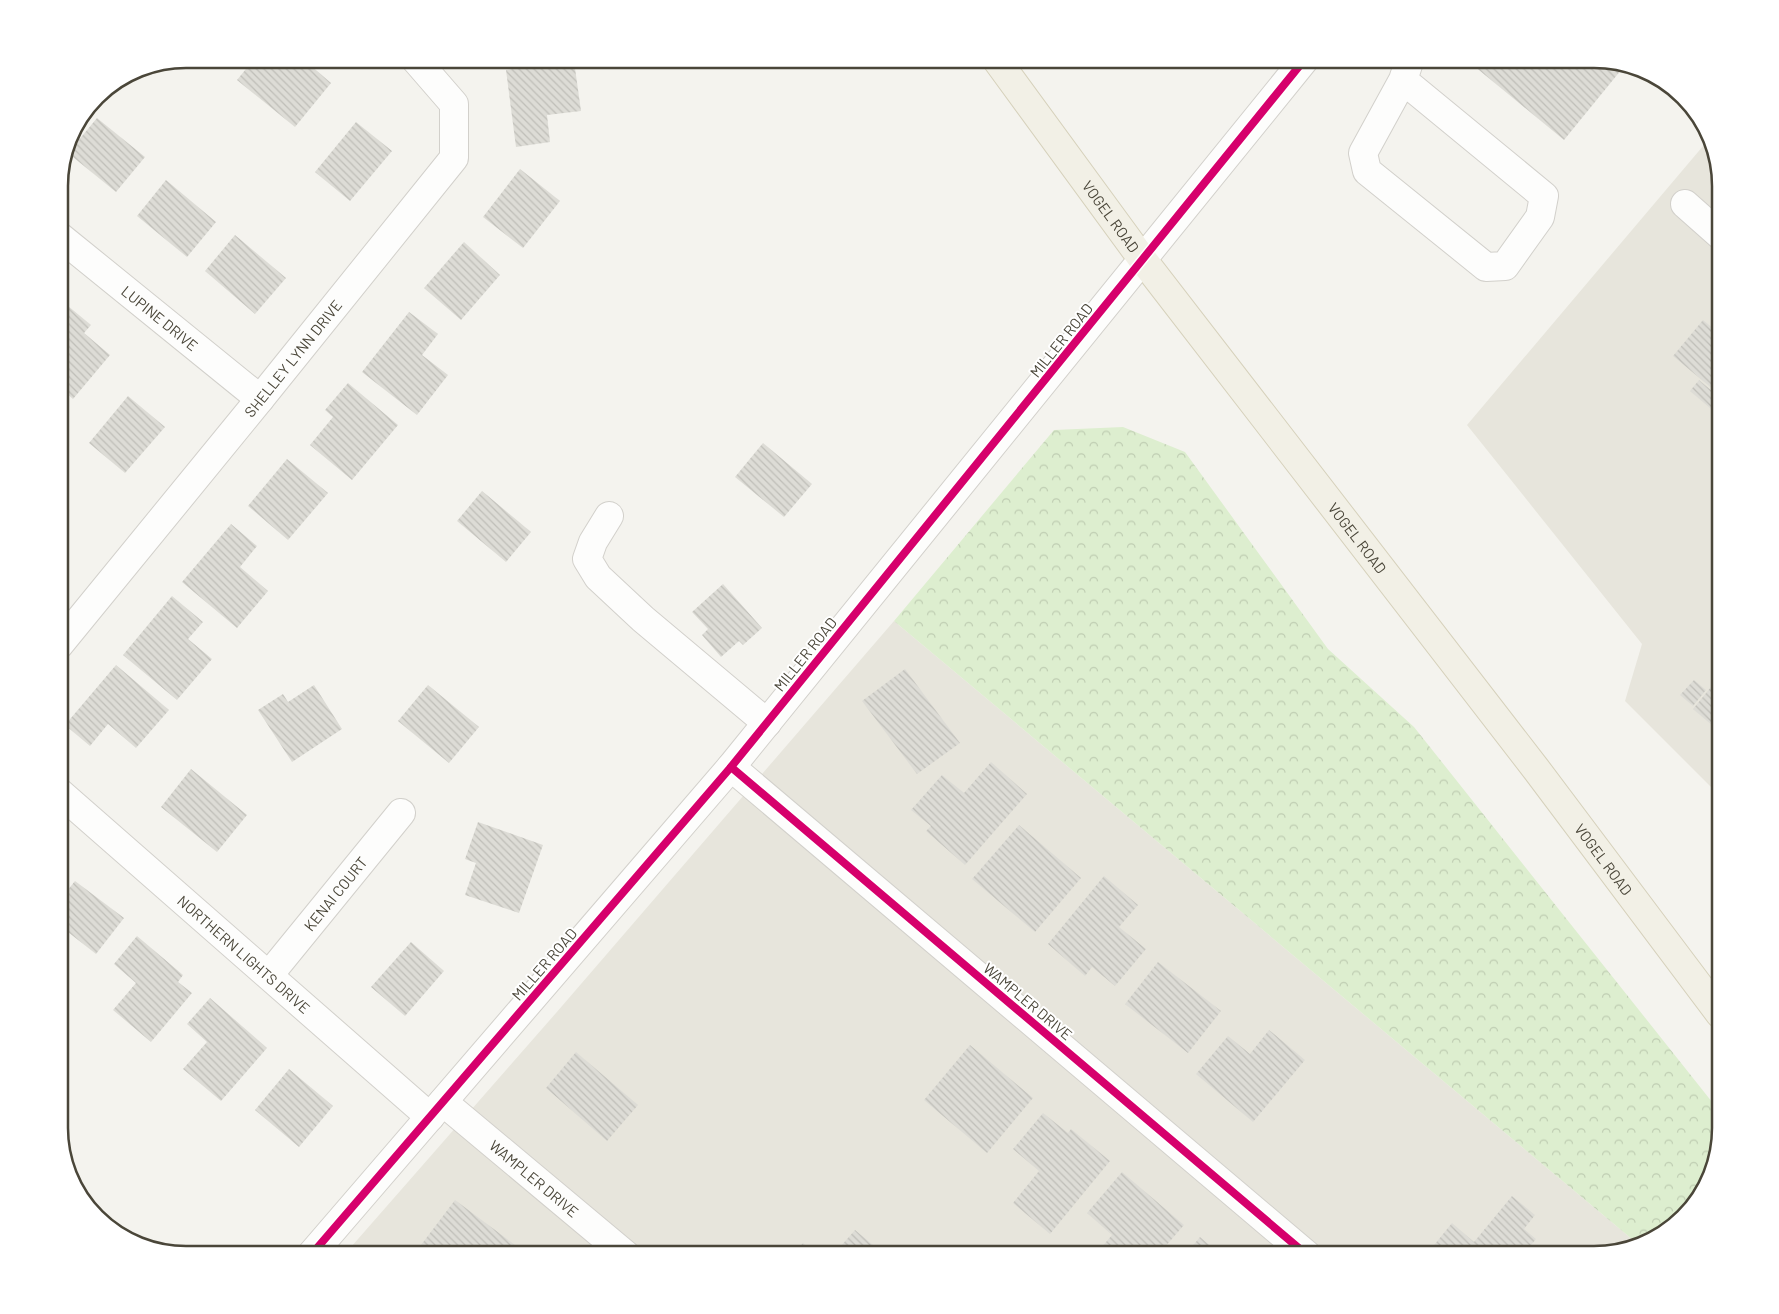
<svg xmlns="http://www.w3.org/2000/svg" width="1779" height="1314" font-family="Barlow,sans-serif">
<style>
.residential{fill:#e7e5dc}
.forest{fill:url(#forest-crowns)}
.building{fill:url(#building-back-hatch)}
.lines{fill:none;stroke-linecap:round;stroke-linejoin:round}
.minor-casing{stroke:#d2d0cb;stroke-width:30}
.major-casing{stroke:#d6d1bb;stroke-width:30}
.minor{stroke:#fdfdfc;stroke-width:28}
.major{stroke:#f2f0e6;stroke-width:28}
.cycleway-casing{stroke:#fff;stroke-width:11}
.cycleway{stroke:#d6006c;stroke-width:8}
.labels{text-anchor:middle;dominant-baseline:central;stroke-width:4;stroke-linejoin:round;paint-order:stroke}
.street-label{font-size:15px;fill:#4a4639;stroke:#fff}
.rim{fill:none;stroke:#4a4639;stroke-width:2.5}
</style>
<defs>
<pattern id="forest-crowns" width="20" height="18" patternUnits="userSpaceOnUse" patternTransform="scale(1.25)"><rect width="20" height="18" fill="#ddeecf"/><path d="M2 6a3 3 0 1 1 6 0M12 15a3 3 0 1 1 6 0" fill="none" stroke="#bfcdb2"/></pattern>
<pattern id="building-back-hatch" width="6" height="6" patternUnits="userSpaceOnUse" patternTransform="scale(1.25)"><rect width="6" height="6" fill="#dddcd6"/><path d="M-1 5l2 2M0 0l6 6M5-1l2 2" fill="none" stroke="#bfbeb8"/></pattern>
</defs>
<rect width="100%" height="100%" fill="#f4f3ee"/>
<g class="residential">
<path d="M1709 139 1720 185V796L1625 701 1642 644 1467 425Z"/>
<path d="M894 621 1639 1245 1594 1255H344L556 1013Z"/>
</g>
<path class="forest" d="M1123 427 1185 452 1328 649 1414 727 1720 1112V1129L1713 1170 1694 1205 1650 1242 1639 1245 894 621 1054 430Z"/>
<g class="building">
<path d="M254 59H303L331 83 295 127 237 80Z"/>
<path d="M1470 59H1594L1626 64 1564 140 1468 61Z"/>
<path d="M574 61 581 111 547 115 550 142 516 147 506 70Z"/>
<path d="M97 118 145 157 116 192 68 153Z"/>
<path d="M356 122 392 151 350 201 315 172Z"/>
<path d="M520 169 560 201 523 248 483 217Z"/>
<path d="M166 180 216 222 187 257 137 216Z"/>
<path d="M235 235 286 278 255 314 205 271Z"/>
<path d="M464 242 500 275 461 320 424 288Z"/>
<path d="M62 301 91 325 84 333 110 355 73 399 59 387V304Z"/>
<path d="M409 312 438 334 422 355 448 375 417 415 362 372Z"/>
<path d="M1703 320 1720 334V395L1673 356Z"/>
<path d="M1699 380 1720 398V410L1717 414 1690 391Z"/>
<path d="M348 383 398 425 352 480 310 445 333 417 325 410Z"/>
<path d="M128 396 165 427 125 473 89 443Z"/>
<path d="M763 443 812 484 784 517 735 477Z"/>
<path d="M287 459 328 493 288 540 248 506Z"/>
<path d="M482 491 531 532 506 562 457 521Z"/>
<path d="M231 524 257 546 240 567 268 591 237 628 182 582Z"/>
<path d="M723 584 762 628 743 645 739 641 721 657 702 635 708 629 692 612Z"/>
<path d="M172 596 203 622 188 639 212 659 177 700 123 655Z"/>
<path d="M116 665 169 710 136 748 108 724 90 746 65 725Z"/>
<path d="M905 669 960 743 917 774 862 701Z"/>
<path d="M1720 676V732L1693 709Z"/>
<path d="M1694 680 1706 690 1693 706 1680 695Z"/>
<path d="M314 685 342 729 292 762 258 710 283 694 288 702Z"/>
<path d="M428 685 479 727 449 763 398 721Z"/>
<path d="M991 762 1027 794 965 865 926 831 931 826 911 810 942 775 964 793Z"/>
<path d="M191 769 247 815 217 852 161 807Z"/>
<path d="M478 822 543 845 519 913 465 895 476 863 465 859Z"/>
<path d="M1019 825 1081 878 1035 932 972 879Z"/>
<path d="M1104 876 1138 905 1119 927 1146 949 1115 986 1092 967 1085 976 1048 944Z"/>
<path d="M75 881 124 918 96 954 59 925V901Z"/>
<path d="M137 936 183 975 178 982 192 993 151 1042 113 1010 136 983 114 964Z"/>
<path d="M411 942 444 971 405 1016 371 987Z"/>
<path d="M1158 962 1221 1011 1188 1053 1125 1004Z"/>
<path d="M210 998 267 1048 221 1101 183 1069 207 1042 187 1024Z"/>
<path d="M1269 1030 1305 1060 1253 1122 1196 1074 1228 1036 1250 1054Z"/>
<path d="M970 1045 1033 1098 987 1153 924 1100Z"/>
<path d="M576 1052 638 1105 607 1141 546 1088Z"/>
<path d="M289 1069 333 1106 299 1147 255 1110Z"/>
<path d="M1043 1113 1068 1133 1071 1129 1110 1161 1050 1234 1013 1203 1039 1171 1013 1149Z"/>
<path d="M1122 1172 1184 1225 1158 1255H1095L1112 1235 1087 1213Z"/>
<path d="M1512 1196 1535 1215 1524 1229 1536 1239 1523 1255H1426L1452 1223 1474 1242Z"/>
<path d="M455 1200 523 1251 519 1255H426L418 1249Z"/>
<path d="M855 1230 885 1255H833Z"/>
<path d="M1200 1237 1221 1255H1185Z"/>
<path d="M803 1243 818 1255H793Z"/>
</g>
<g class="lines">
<g class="minor-casing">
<g id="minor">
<path d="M1403 80 1544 196 1540 217 1505 266 1486 267 1367 171 1363 153 1403 80 1410 59"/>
<path d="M1685 204 1720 235"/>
<path id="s1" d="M59 236 260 399"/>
<path d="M609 516 593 542 587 559 598 577 643 619 767 723"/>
<path id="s2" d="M59 645 260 399 454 158V104L415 59"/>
<path d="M731 767 1307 1255"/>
<path id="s3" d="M59 792 430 1117"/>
<path id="s4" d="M269 975 401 813"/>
<path id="s5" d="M443 1102 626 1255"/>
<path d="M311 1255 731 767 1305 59"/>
</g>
</g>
<g class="major-casing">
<g id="major">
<path id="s6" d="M996 59 1143 260 1536 769 1720 1014"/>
</g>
</g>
<use href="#minor" class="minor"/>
<use href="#major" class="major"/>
<g class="cycleway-casing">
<g id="cycleway">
<path d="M731 767 1307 1255"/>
<path d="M311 1255 731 767 1305 59"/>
</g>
</g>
<use href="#cycleway" class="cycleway"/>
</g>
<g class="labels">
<g class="street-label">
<text stroke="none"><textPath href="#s6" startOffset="195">VOGEL ROAD</textPath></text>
<text stroke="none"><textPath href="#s1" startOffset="130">LUPINE DRIVE</textPath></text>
<text transform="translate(1061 340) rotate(-51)">MILLER ROAD</text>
<text stroke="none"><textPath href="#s2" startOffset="370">SHELLEY LYNN DRIVE</textPath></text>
<text stroke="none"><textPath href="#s6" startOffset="600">VOGEL ROAD</textPath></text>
<text transform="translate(805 654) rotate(-51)">MILLER ROAD</text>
<text stroke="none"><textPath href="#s6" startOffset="1005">VOGEL ROAD</textPath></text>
<text stroke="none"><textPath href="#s4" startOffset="105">KENAI COURT</textPath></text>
<text stroke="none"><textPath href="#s3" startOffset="246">NORTHERN LIGHTS DRIVE</textPath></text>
<text transform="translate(544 964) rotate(-49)">MILLER ROAD</text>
<text transform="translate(1028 1001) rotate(40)">WAMPLER DRIVE</text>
<text stroke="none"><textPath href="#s5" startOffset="119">WAMPLER DRIVE</textPath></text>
</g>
</g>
<path d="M0 0H1779V1314H0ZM186 68H1594A118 118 0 0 1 1712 186V1128A118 118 0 0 1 1594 1246H186A118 118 0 0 1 68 1128V186A118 118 0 0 1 186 68Z" fill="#fff" fill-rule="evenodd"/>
<path class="rim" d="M186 68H1594A118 118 0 0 1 1712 186V1128A118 118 0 0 1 1594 1246H186A118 118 0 0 1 68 1128V186A118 118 0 0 1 186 68Z"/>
</svg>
